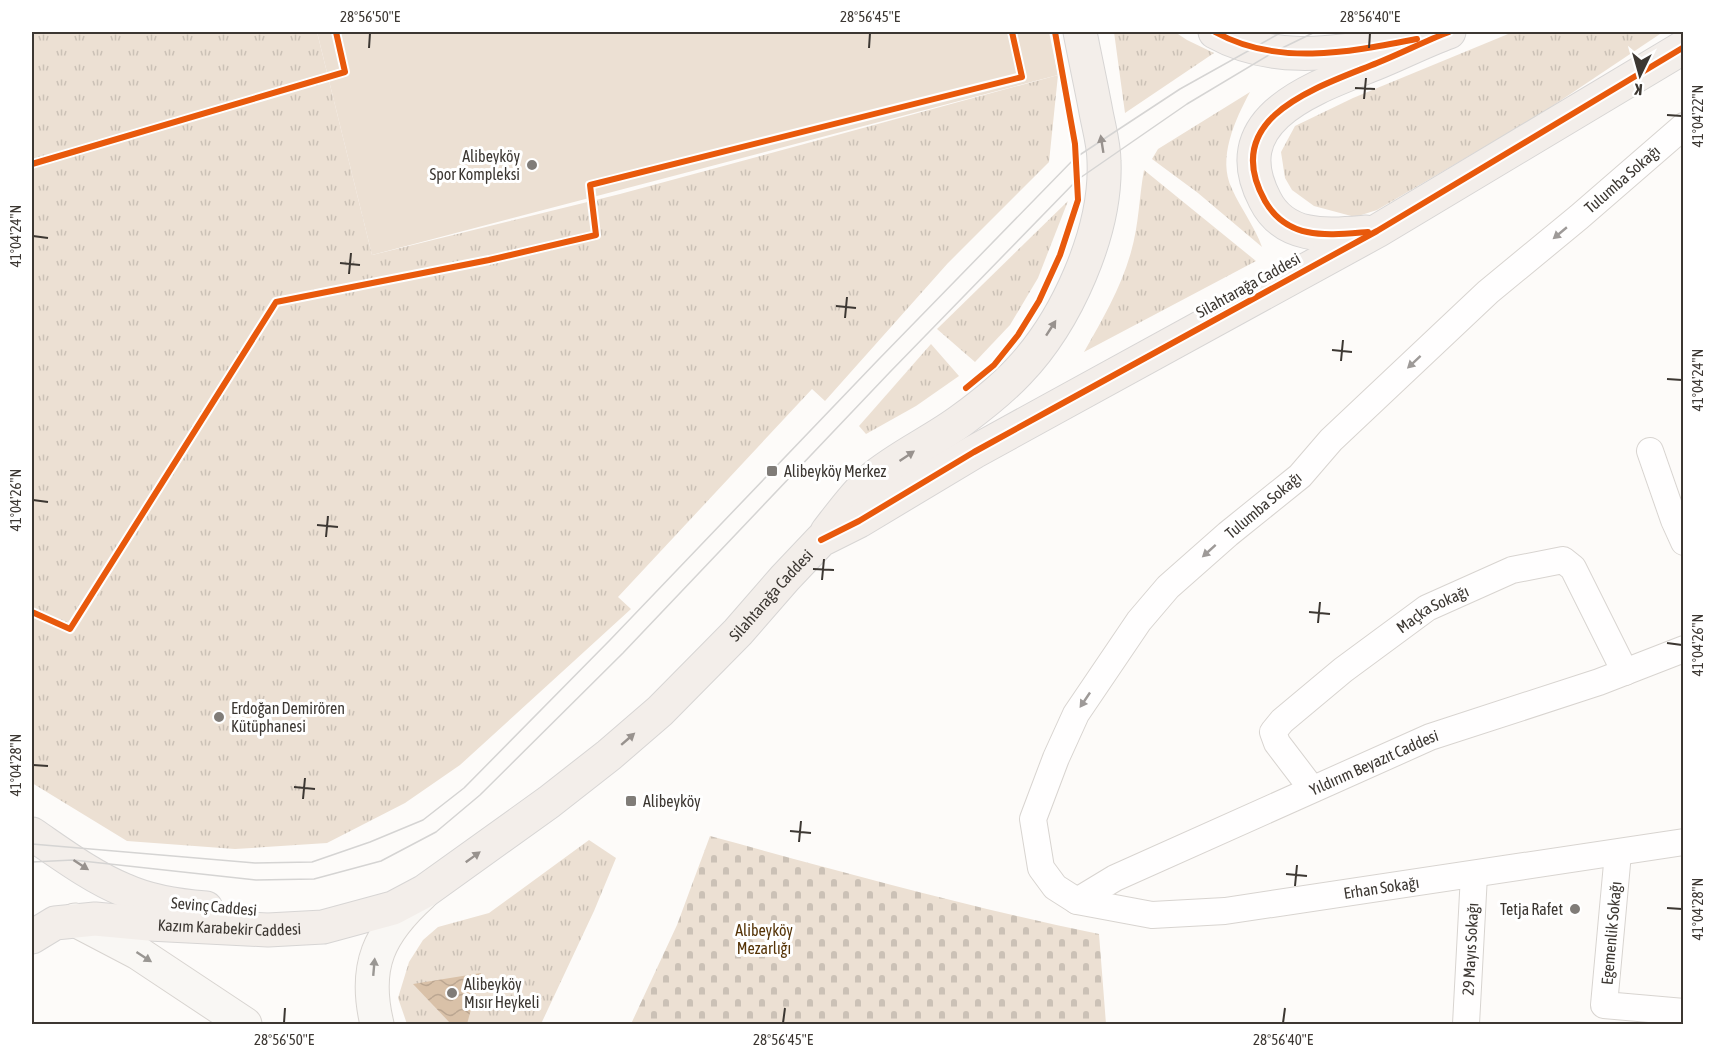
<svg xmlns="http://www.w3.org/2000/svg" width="1715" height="1056" font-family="'Asap Condensed',sans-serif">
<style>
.grass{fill:url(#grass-tufts)}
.cemetery{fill:url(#cemetery-stones)}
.garden{fill:#ece0d3}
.water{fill:url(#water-waves)}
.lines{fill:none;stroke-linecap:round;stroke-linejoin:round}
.minor-casing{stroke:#d8d4d0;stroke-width:28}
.secondary-casing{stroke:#d8d4d0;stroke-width:35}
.primary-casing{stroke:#d7d5d4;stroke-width:35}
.minor{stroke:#fffefe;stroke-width:26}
.secondary{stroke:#f9f7f4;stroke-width:33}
.primary{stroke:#f3eeea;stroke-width:33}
.tram{stroke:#d5d4d3;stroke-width:1.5}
.cycleway-casing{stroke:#fff;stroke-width:10}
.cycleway{stroke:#e8590c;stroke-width:6}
.oneway{fill:#98928e}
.oneway2{fill:#9e9a98}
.oneway3{fill:#9a9793}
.ticks{fill:none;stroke:#3c3732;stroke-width:2}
.poi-dot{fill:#807c78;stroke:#fff;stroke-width:2}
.labels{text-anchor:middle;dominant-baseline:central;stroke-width:6;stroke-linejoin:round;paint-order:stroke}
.poi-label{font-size:16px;fill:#3c3732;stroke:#fff;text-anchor:start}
.street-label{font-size:16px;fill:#3c3732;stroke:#fff}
.park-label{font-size:16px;fill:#563407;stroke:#fff}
.neatline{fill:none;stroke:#3c3732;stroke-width:2}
.ticks-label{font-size:15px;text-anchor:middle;fill:#3c3732}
</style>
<defs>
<pattern id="grass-tufts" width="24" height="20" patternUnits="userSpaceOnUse" patternTransform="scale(1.5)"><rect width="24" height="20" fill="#ece0d3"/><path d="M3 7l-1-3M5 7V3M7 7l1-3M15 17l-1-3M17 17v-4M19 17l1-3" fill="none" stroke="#cbc1b6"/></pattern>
<pattern id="cemetery-stones" width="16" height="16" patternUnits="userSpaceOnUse" patternTransform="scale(1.5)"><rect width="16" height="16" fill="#ece0d3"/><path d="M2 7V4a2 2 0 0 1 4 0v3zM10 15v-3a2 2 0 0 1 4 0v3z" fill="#cbc1b6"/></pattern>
<pattern id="water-waves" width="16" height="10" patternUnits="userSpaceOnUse" patternTransform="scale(1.5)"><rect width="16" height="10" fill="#d9c1a8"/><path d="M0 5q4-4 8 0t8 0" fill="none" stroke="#bba691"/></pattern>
</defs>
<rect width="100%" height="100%" fill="#fdfbf9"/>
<g class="grass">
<path d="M32 32H317L372 255 620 194 1058 75 1049 162 948 263 825 401 812 389 618 597 631 609 460 765 405 803 327 843 235 849 127 841 32 783Z"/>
<path d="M1114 32H1175L1187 40 1214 53 1125 113Z"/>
<path d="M1513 32H1663L1539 115 1377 210 1355 217 1314 206 1292 190 1285 178 1281 152 1295 126 1353 98Z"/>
<path d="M1250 92C1235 120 1217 158 1232 189 1241 209 1255 227 1262 247L1198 193 1152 159 1158 149Z"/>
<path d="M1144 170 1256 261 1084 352C1102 320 1121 288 1131 252 1139 225 1139 197 1144 170Z"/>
<path d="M1068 201 1038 278 1010 325 975 362 937 329Z"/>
<path d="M931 344 959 376 916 406 866 434 859 426Z"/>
<path d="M589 840 616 858 594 911 541 1024H407L398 998 409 962 423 940 438 927 489 913Z"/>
</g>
<path class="cemetery" d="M710 836C839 871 968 907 1099 934L1106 1024H631L677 925Z"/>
<path class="garden" d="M317 32H1049L1058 75 372 255Z"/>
<path class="water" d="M481 973 467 1024H451L413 984Z"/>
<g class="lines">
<g class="minor-casing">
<g id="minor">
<path id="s1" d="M1684 126 1579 217 1488 292 1331 440 1300 476 1228 534 1168 587 1139 621 1076 714 1056 758 1033 819 1041 868 1055 887 1077 901 1152 915 1225 911 1684 842"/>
<path d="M1650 451 1674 520 1684 542"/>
<path id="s2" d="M1312 789 1277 743 1273 732 1282 721 1343 670 1427 608 1512 570 1563 560 1573 568 1625 672"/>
<path d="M1618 853 1604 1005 1684 1012"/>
<path id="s3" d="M1077 901 1115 878 1430 737 1599 682 1684 649"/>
<path id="s4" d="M1466 1024 1474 875"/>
</g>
</g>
<g class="secondary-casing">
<g id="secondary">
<path d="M75 920 138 953 245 1024"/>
<path d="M377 1024C363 966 379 933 422 894"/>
</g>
</g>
<g class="primary-casing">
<g id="primary">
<path d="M1215 32C1269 62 1330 55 1388 44"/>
<path d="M1366 232C1328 235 1285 240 1265 200 1222 118 1314 88 1374 64 1399 54 1424 41 1449 32"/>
<path d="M827 532C841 514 855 494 872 479 899 456 934 441 963 419 982 405 1001 390 1018 372 1066 322 1107 232 1104 161 1104 145 1099 128 1096 112 1091 85 1085 58 1080 32"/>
<path d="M32 834C60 853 92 877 124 890 150 902 179 906 206 908"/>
<path id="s5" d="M32 937 55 923 95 919 149 924 268 930 323 927 393 908 425 891 549 802 609 755 660 711 738 632 785 578 821 540 859 521 974 452 1054 408 1377 231 1684 47"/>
</g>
</g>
<use href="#minor" class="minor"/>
<use href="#secondary" class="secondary"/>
<use href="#primary" class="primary"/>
<g class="tram">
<path d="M32 844 255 863 312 862 370 842 423 820 464 788 610 640 878 360 1075 158 1180 89 1282 32"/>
<path d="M32 862 73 860 256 880 314 879 381 861 436 832 480 795 623 653 890 372 1077 180 1187 104 1274 52 1315 32"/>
</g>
<g class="cycleway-casing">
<g id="cycleway">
<path d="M1215 32C1278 67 1350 52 1417 39"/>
<path d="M32 164 345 72 336 32"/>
<path d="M1368 232C1329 235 1288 241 1265 201 1218 117 1318 87 1377 63 1402 53 1425 41 1449 32"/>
<path d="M966 388 994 365 1018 335 1039 301 1060 255 1078 200 1075 144 1055 32"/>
<path d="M821 540 859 521 974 452 1054 408 1377 231 1684 47"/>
<path d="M32 612 70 629 276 302 489 260 596 235 590 185 1022 77 1012 32"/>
</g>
</g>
<use href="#cycleway" class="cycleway"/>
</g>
<defs><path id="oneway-solid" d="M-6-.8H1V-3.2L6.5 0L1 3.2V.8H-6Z" transform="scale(1.5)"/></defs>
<g class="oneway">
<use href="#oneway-solid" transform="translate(1102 144) rotate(-99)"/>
<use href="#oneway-solid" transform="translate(1051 328) rotate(-57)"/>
<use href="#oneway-solid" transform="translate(907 456) rotate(-34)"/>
<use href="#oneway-solid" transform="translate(628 739) rotate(-41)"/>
<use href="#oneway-solid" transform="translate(473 857) rotate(-36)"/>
<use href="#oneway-solid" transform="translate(81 865) rotate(33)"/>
</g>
<g class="oneway2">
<use href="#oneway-solid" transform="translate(1560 233) rotate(140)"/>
<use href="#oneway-solid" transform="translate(1414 362) rotate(137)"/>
<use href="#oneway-solid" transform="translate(1209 551) rotate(138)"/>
<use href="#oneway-solid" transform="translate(1085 700) rotate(124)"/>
</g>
<g class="oneway3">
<use href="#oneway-solid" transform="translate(144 957) rotate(33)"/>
<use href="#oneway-solid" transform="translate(374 967) rotate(-85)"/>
</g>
<path class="ticks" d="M369 48 370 33M869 48 870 33M1369 48 1370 33M1355 88 1375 89M1364 99 1366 78M1667 115 1682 116M33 236 48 238M340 263 360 265M349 274 351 253M836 306 856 308M845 318 847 297M1332 350 1352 352M1341 361 1343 340M1667 379 1682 380M33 500 48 502M317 525 338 527M326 537 328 516M813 569 834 570M822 580 824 559M1309 612 1330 614M1318 623 1320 602M1667 643 1682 645M33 765 48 766M294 787 315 789M303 799 305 778M790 831 811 833M799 842 801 821M1286 874 1307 876M1295 886 1297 865M1667 908 1682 909M284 1023 285 1008M783 1023 785 1008M1283 1023 1285 1008"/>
<g class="poi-dot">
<circle cx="532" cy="165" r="6"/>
<rect x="766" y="465" width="12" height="12" rx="3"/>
<circle cx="219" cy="717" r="6"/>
<rect x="625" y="795" width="12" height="12" rx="3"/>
<circle cx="1575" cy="909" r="6"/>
<circle cx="452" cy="993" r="6"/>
</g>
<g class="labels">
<g class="poi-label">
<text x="520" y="156" text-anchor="end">Alibeyköy<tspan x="520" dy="18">Spor Kompleksi</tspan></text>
<text x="784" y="471">Alibeyköy Merkez</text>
<text x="231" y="708">Erdoğan Demirören<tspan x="231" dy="18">Kütüphanesi</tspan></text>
<text x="643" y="801">Alibeyköy</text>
<text x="1563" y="909" text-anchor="end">Tetja Rafet</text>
<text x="464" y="984">Alibeyköy<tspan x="464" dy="18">Mısır Heykeli</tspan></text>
</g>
<g class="street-label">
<text transform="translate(1622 179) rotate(-41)">Tulumba Sokağı</text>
<text transform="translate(1248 285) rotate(-29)">Silahtarağa Caddesi</text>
<text transform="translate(1263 505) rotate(-40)">Tulumba Sokağı</text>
<text stroke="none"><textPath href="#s5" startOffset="861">Silahtarağa Caddesi</textPath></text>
<text stroke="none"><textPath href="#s2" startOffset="272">Maçka Sokağı</textPath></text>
<text stroke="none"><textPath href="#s3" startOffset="328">Yıldırım Beyazıt Caddesi</textPath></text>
<text stroke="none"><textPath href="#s1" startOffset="1370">Erhan Sokağı</textPath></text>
<text transform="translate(214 906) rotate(5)">Sevinç Caddesi</text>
<text stroke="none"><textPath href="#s5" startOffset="202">Kazım Karabekir Caddesi</textPath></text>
<text transform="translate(1611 933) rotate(-85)">Egemenlik Sokağı</text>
<text stroke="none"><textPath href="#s4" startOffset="75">29 Mayıs Sokağı</textPath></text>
</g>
<g class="park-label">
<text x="764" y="930">Alibeyköy<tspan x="764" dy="18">Mezarlığı</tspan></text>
</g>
</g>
<rect width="1715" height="1056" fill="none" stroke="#ffffff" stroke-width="66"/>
<g transform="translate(1640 75) rotate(185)" stroke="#ffffff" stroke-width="4.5" paint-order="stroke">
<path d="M0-4.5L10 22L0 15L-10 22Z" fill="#3c3732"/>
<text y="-9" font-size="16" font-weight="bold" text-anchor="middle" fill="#3c3732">K</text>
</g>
<rect x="33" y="33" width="1649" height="990" class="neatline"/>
<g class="ticks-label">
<text x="370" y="22">28°56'50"E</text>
<text x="870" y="22">28°56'45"E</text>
<text x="1370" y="22">28°56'40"E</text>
<text transform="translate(1698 116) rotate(-90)" y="5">41°04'22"N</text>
<text transform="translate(16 236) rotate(-90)" y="5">41°04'24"N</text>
<text transform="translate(1698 380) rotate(-90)" y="5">41°04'24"N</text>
<text transform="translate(16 500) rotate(-90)" y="5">41°04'26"N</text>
<text transform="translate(1698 645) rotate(-90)" y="5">41°04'26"N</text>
<text transform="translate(16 765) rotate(-90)" y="5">41°04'28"N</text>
<text transform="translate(1698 909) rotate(-90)" y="5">41°04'28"N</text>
<text x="284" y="1045">28°56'50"E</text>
<text x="783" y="1045">28°56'45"E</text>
<text x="1283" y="1045">28°56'40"E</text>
</g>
</svg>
